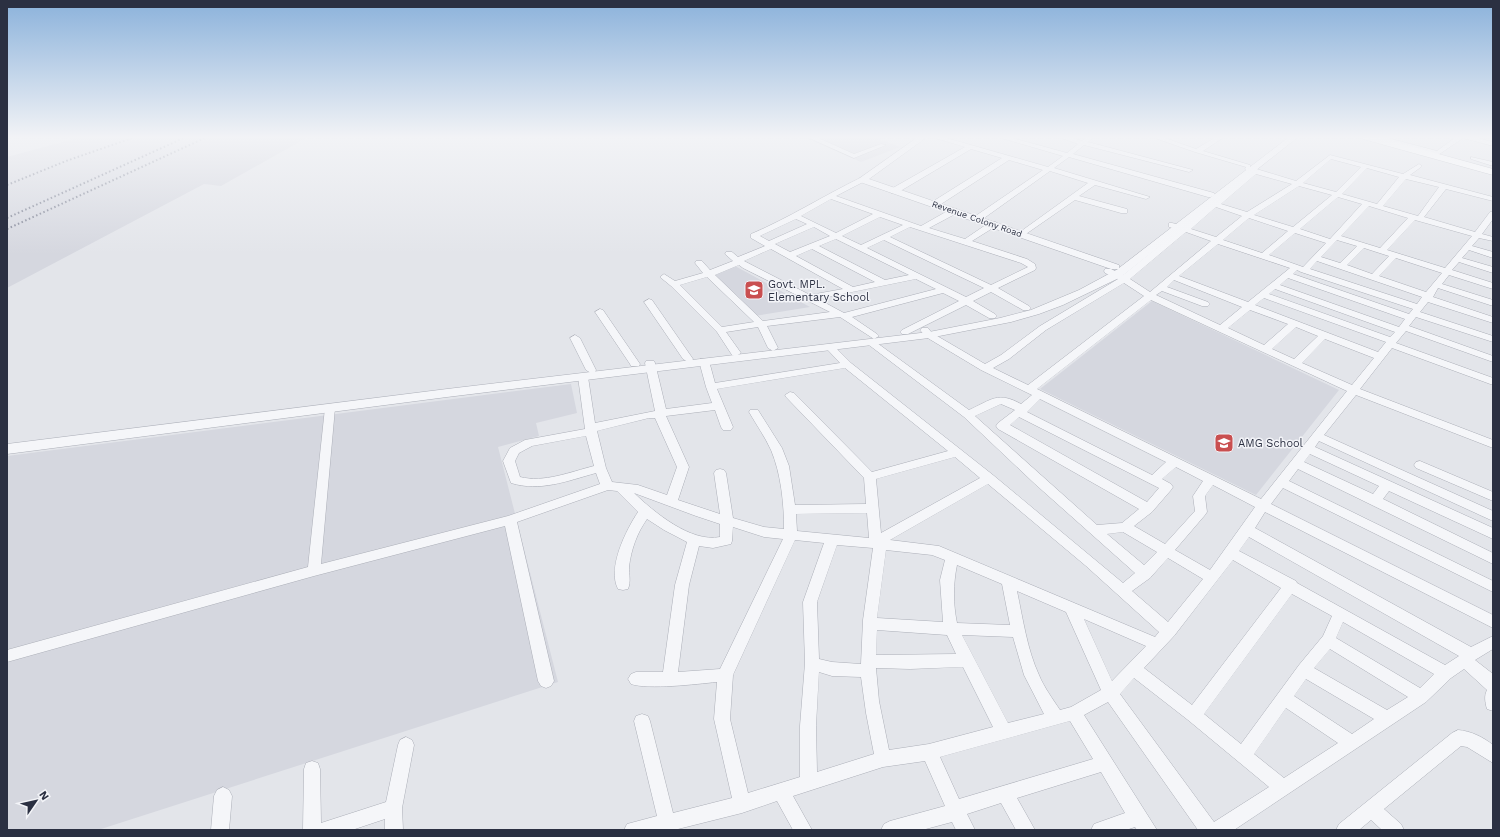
<svg xmlns="http://www.w3.org/2000/svg" width="1500" height="837" font-family="'Work Sans',sans-serif">
<style>
.built{fill:#d5d7df}
.lines{fill:none;stroke-linecap:round;stroke-linejoin:round}
.minor-casing{stroke:#acafb8;stroke-width:1}
.tertiary-casing{stroke:#acafb8;stroke-width:1}
.secondary-casing{stroke:#acafb8;stroke-width:1}
.minor{fill:#f5f6f9;fill-rule:evenodd}
.tertiary{fill:#f5f6f9;fill-rule:evenodd}
.secondary{fill:#fff;fill-rule:evenodd}
.rail{stroke:#7d8293;stroke-width:2;stroke-dasharray:1.5 2.5;stroke-linecap:butt}
.labels{text-anchor:middle;dominant-baseline:central;stroke-width:3;stroke-linejoin:round;paint-order:stroke}
.far-street-label{font-size:9px;fill:#2b3042;stroke:#f3f4f8}
.poi-label{font-size:11px;fill:#2b3042;stroke:#f3f4f8;text-anchor:start}
</style>
<rect width="100%" height="100%" fill="#e3e5ea"/>
<g class="built">
<path d="M81 137H308L221 186 204 184 7 288V157Z"/>
<path d="M803 137H874L900 147 861 162Z"/>
<path d="M735 266 810 307 755 316 713 273Z"/>
<path d="M1152 301 1339 390 1256 495 1040 389Z"/>
<path d="M571 384 577 413 536 423 539 436 498 447 558 682 98 830H7V456Z"/>
</g>
<g class="lines">
<g class="minor-casing">
<g id="minor">
<path d="M807 137H816L854 154 881 144 886 145 854 158Z"/>
<path d="M932 137H943L1048 167 1063 156 998 137H1009L1067 153 1078 144 1059 137H1070L1082 141 1087 137H1094L1088 142 1193 170 1189 172 1084 145 1073 154 1214 193 1215 195 1211 197H1208L1069 157 1054 168 1150 197 1146 199 1095 185 1079 196 1127 209V213H1121L1075 200 1023 236 1019 234 1020 232 1088 183 1050 171 980 221H974V217L1043 170 1009 160 938 206H932V202L1002 158 971 149 897 193H891V189L965 147Z"/>
<path d="M1152 137H1162L1196 149 1216 137H1224L1203 151 1250 165V167L1296 181 1330 155 1403 174 1419 164 1422 166 1421 167 1410 175 1493 197V201L1446 189 1424 217 1475 232 1490 212H1493V219L1482 234 1493 237V241L1479 238 1472 246 1493 252V258L1469 250 1462 258 1493 267V273L1459 262 1452 270 1493 283V289L1449 275 1442 284 1493 300V306L1438 288 1433 297 1493 317V323L1428 302 1420 312 1493 336V342L1416 317 1409 326 1493 356V362L1406 331 1396 343 1493 378V385L1392 348 1360 389 1493 440V448L1356 395 1324 435 1493 511V521L1319 441 1315 447 1493 528V539L1389 491 1383 499 1493 553V564L1298 469 1289 481 1493 581V592L1283 488 1271 504 1493 615V628L1265 512 1255 528 1471 647 1493 636V649L1475 660 1493 674V711L1487 709C1485 702 1484 696 1487 690L1464 669 1451 678 1426 702 1234 830H1198L1108 702 1084 715 1157 830H1137L1135 827 1126 830H1091L1094 824 1125 813 1101 772 1017 798 1035 830H1016L1001 803 967 814 975 830H956L952 822 922 830H881L884 824 890 821 945 806 925 761 883 767 793 796 812 830H793L777 801 742 813 674 830H624L627 824 657 816 634 721 636 716 642 714 648 716 650 721 673 813 732 798 714 719 717 682C696 684 649 690 631 684L628 679 631 674 636 672H663L675 585 687 542 664 530 647 519C637 533 631 550 629 567 629 574 631 582 628 589L623 590 618 589C607 568 626 530 638 512L617 491 608 490 517 522 554 681 551 686 546 688 541 686 538 681 505 526 314 576 7 662V650L308 567 325 408 326 406H334L335 408 321 564 508 516 600 484 596 473C567 481 540 492 511 483L503 461 510 448 525 440 585 429 578 377 579 375H587L588 377 595 423 655 411 645 363 646 361H654L655 363 666 409 712 403 706 387 699 361 700 359H708L709 361 715 383 840 363 825 347 830 344 833 345 851 363 993 475 1123 583 1135 573 1035 484 964 417 865 342 867 340H873L969 410C991 400 998 391 1021 404L1032 395 981 370 926 337 920 330 922 328H928L932 333 985 364 1001 355 1040 326 1118 279 1105 273 1104 271 1105 269H1111L1123 275 1179 230 1169 227V223H1172L1184 226 1210 205 1206 203 1207 201 1214 202 1249 173 1245 169 1246 167 1195 152ZM1331 159 1361 167 1336 192 1303 183ZM1367 168 1399 177 1377 204 1342 194ZM1256 174 1292 184 1247 212 1221 204ZM1406 179 1439 187 1418 216 1383 206ZM1299 186 1332 195 1293 227 1254 215ZM1338 197 1362 204 1330 239 1300 229ZM1369 206 1408 218 1380 248 1341 236ZM1216 207 1242 216 1216 237 1191 229ZM1249 218 1288 231 1262 253 1223 240ZM1415 220 1472 236 1445 268 1387 250ZM1186 232 1211 241 1150 292 1130 279ZM1295 233 1326 243 1303 267 1269 255ZM1337 240 1357 246 1340 263 1321 257ZM1218 244 1290 268 1248 302 1179 276ZM1364 248 1389 256 1372 274 1347 265ZM1396 258 1442 273 1426 292 1379 276ZM1317 261 1422 297 1417 304 1310 269ZM1297 270 1301 272 1413 309 1409 314 1293 274ZM1288 278 1405 319 1399 327 1280 285ZM1174 280 1242 307 1220 325 1156 295 1162 291 1202 306H1208L1210 304 1208 302 1167 287ZM1124 283 1144 296 1028 385 993 368 1009 359 1046 330ZM1275 289 1395 332 1390 337 1269 294ZM1264 298 1386 342 1378 352 1255 305ZM1151 300 1347 391 1261 499 1037 389ZM1250 310 1288 324 1264 345 1228 328ZM1296 327 1318 336 1294 359 1272 349ZM1325 339 1374 358 1352 385 1302 363ZM845 368 948 451 872 472 794 393 790 392 785 395 786 397 864 478 866 504 795 505 789 466 782 448 758 410H750L749 412C756 424 765 437 771 450 781 474 784 503 784 529L764 527 733 518 726 473 724 470 720 469 716 470 714 473 720 514 678 500 689 467 666 416 715 410 721 427 723 430H731L733 427 717 389ZM1040 399 1166 462 1152 475 1027 412ZM1001 404 1015 410 998 423 996 426 998 429 1139 509 1122 523 1097 525 975 416ZM1019 417 1159 488 1147 502 1010 425ZM649 418H655L677 467 667 495 638 485 612 482 606 468 597 431ZM586 436 594 466C570 472 544 483 520 477L515 461 519 453 532 446ZM1310 454 1379 486 1373 494 1304 462ZM955 457 980 478 881 533 876 479ZM1176 467 1203 481 1193 496 1195 511 1165 544 1134 526 1152 512 1171 490 1173 487 1171 484 1162 479ZM988 484 1086 566 1159 632 1155 637 939 546 890 540ZM1213 485 1255 507 1210 570 1175 550 1205 515 1207 512 1205 496ZM634 493 696 516 720 524V537C691 543 654 512 634 493ZM867 513 869 538 797 531 796 514ZM733 527 764 537 783 539 720 669 678 672 689 585 699 546 713 548 731 544 732 541ZM1123 532 1157 552 1144 565 1107 534ZM1249 537 1459 656 1445 665 1297 583 1296 581 1239 551ZM795 540 824 543 803 602 805 663 800 726V777L748 793 730 719 733 675ZM837 545 873 548 863 620 861 664 832 662 819 659 817 602ZM886 550 932 555 945 560 940 580 943 622 877 618ZM1168 558 1203 579 1168 622 1132 591 1150 578ZM1233 560 1281 588 1192 705 1144 668 1174 636ZM957 565 1002 584 1010 625 957 623C953 604 953 584 957 565ZM1017 591 1066 612 1101 690 1071 707 1060 710C1052 698 1044 687 1039 675 1027 649 1023 619 1017 591ZM1292 594 1332 616 1323 636 1299 665 1241 744 1204 714ZM1084 619 1146 646 1112 681ZM1343 622 1434 674 1420 688 1336 638ZM877 630 947 635 956 654 876 655ZM962 635 1013 637 1024 675 1044 714 1008 723ZM1330 649 1408 697 1387 710 1314 668ZM963 667 993 727 929 744 889 750 879 701 876 668 910 669ZM819 672 832 676 861 677 866 713 874 754 817 772 816 726ZM1134 678 1188 720 1269 787 1214 822 1120 694ZM1306 679 1374 719 1352 734 1294 696ZM1286 708 1338 743 1284 778 1254 754ZM1070 721 1093 759 959 799 940 757Z"/>
<path d="M1282 137H1289L1286 139Z"/>
<path d="M1384 137 1437 151 1456 137H1474L1493 142V146L1463 138 1438 155 1380 139Z"/>
<path d="M1471 157 1493 162V166L1471 159Z"/>
<path d="M860 178H863L867 180 836 196 921 226 951 209H957V213L929 228 965 239 990 222H996V226L972 241 1027 259 1035 264 1036 268 1035 270 998 288 1029 306 1031 308 1029 310H1023L991 292 973 301 995 314 997 316 995 318H989L966 305 908 334H902L900 332 902 330 959 301 943 293 852 317 877 334 879 336 874 339 840 317 767 326 778 348 773 351 768 348 758 327 726 332 741 353 736 356 732 355 717 332 671 286 660 277 664 274 675 281 703 273 695 263 696 261H702L710 270 733 261 725 254 726 252H732L738 257 765 246 751 238V234C789 218 823 196 860 178ZM831 199 873 214 836 233 801 216ZM880 217 903 225 861 245 842 236ZM796 219 807 224 769 241 760 236ZM814 227 830 236 790 252 775 244ZM910 227 1021 263 1028 267 991 285 890 237ZM836 239 909 275 885 280 819 246ZM884 240 984 288 966 297 867 248ZM771 249 843 289 810 295 744 261ZM812 249 875 282 853 287 796 256ZM739 265 743 268 830 312 763 321 715 275ZM707 277 754 322 722 327 680 285ZM916 279 936 289 844 313 818 299Z"/>
<path d="M649 299 652 300 693 359 692 361 688 362 683 359 644 302Z"/>
<path d="M600 309 603 310 640 364 639 366H631L630 364 595 312Z"/>
<path d="M575 335 580 338 596 370 595 372 591 373 586 370 570 338Z"/>
<path d="M1420 461 1493 492V501L1416 468 1414 465 1416 462Z"/>
<path d="M1458 730C1471 731 1483 737 1493 745V763L1467 747 1461 746 1384 809 1401 824 1404 830H1382L1371 820 1359 830H1336L1339 824 1452 733Z"/>
<path d="M406 737 412 740 414 745 402 808 403 830H385V819L352 830H303L304 769 306 763 312 761 318 763 320 769 321 823 386 802 398 745 400 740Z"/>
<path d="M223 787 229 790 232 796 229 830H211L214 796 217 790Z"/>
</g>
</g>
<g class="tertiary-casing">
<path id="tertiary" d="M918 137H927L869 179 1119 265V268L1289 137H1298L1121 277 1063 305 1039 314 1011 322 929 338 447 397 7 454V444L447 389 929 332 1000 318 1031 310 1079 290 1118 269H1111L860 182 859 180 860 178Z"/>
</g>
<g class="secondary-casing">
<path id="secondary" d="M1362 137H1377L1493 169V175L1363 139Z"/>
</g>
<use href="#minor" class="minor"/>
<use href="#tertiary" class="tertiary"/>
<use href="#secondary" class="secondary"/>
<g class="rail">
<path d="M7 185 66 161 135 137"/>
<path d="M7 218 186 137"/>
<path d="M7 229 207 137"/>
</g>
</g>
<linearGradient id="sky" x2="0" y2="1"><stop stop-color="#8bb2db"/><stop offset="0.54" stop-color="#f2f3f6"/><stop offset="1" stop-color="#f2f3f6" stop-opacity="0"/></linearGradient>
<rect width="1500" height="254" fill="url(#sky)"/>
<defs>
<g id="school-square" transform="scale(1)"><rect x="-9" y="-9" width="18" height="18" rx="4" fill="#c94f50" stroke="#f3f4f8"/><path d="M0-5L7-2L0 1L-7-2ZM-4 1L0 2.5L4 1V4Q0 6-4 4Z" fill="#fff"/></g>
</defs>
<g fill-rule="evenodd">
<use href="#school-square" x="754" y="290"/>
<use href="#school-square" x="1224" y="443"/>
</g>
<g class="labels">
<g class="far-street-label">
<text transform="translate(977 219) rotate(19)">Revenue Colony Road</text>
</g>
<g class="poi-label">
<text x="768" y="284">Govt. MPL.<tspan x="768" dy="13">Elementary School</tspan></text>
<text x="1238" y="443">AMG School</text>
</g>
</g>
<rect width="1500" height="837" fill="none" stroke="#2b3042" stroke-width="16"/>
<g transform="translate(36 801) rotate(56)" stroke="#f3f4f8" stroke-width="3" paint-order="stroke">
<path d="M0-3L7 15L0 10L-7 15Z" fill="#2b3042"/>
<text y="-6" font-size="11" font-weight="bold" text-anchor="middle" fill="#2b3042">N</text>
</g>
</svg>
